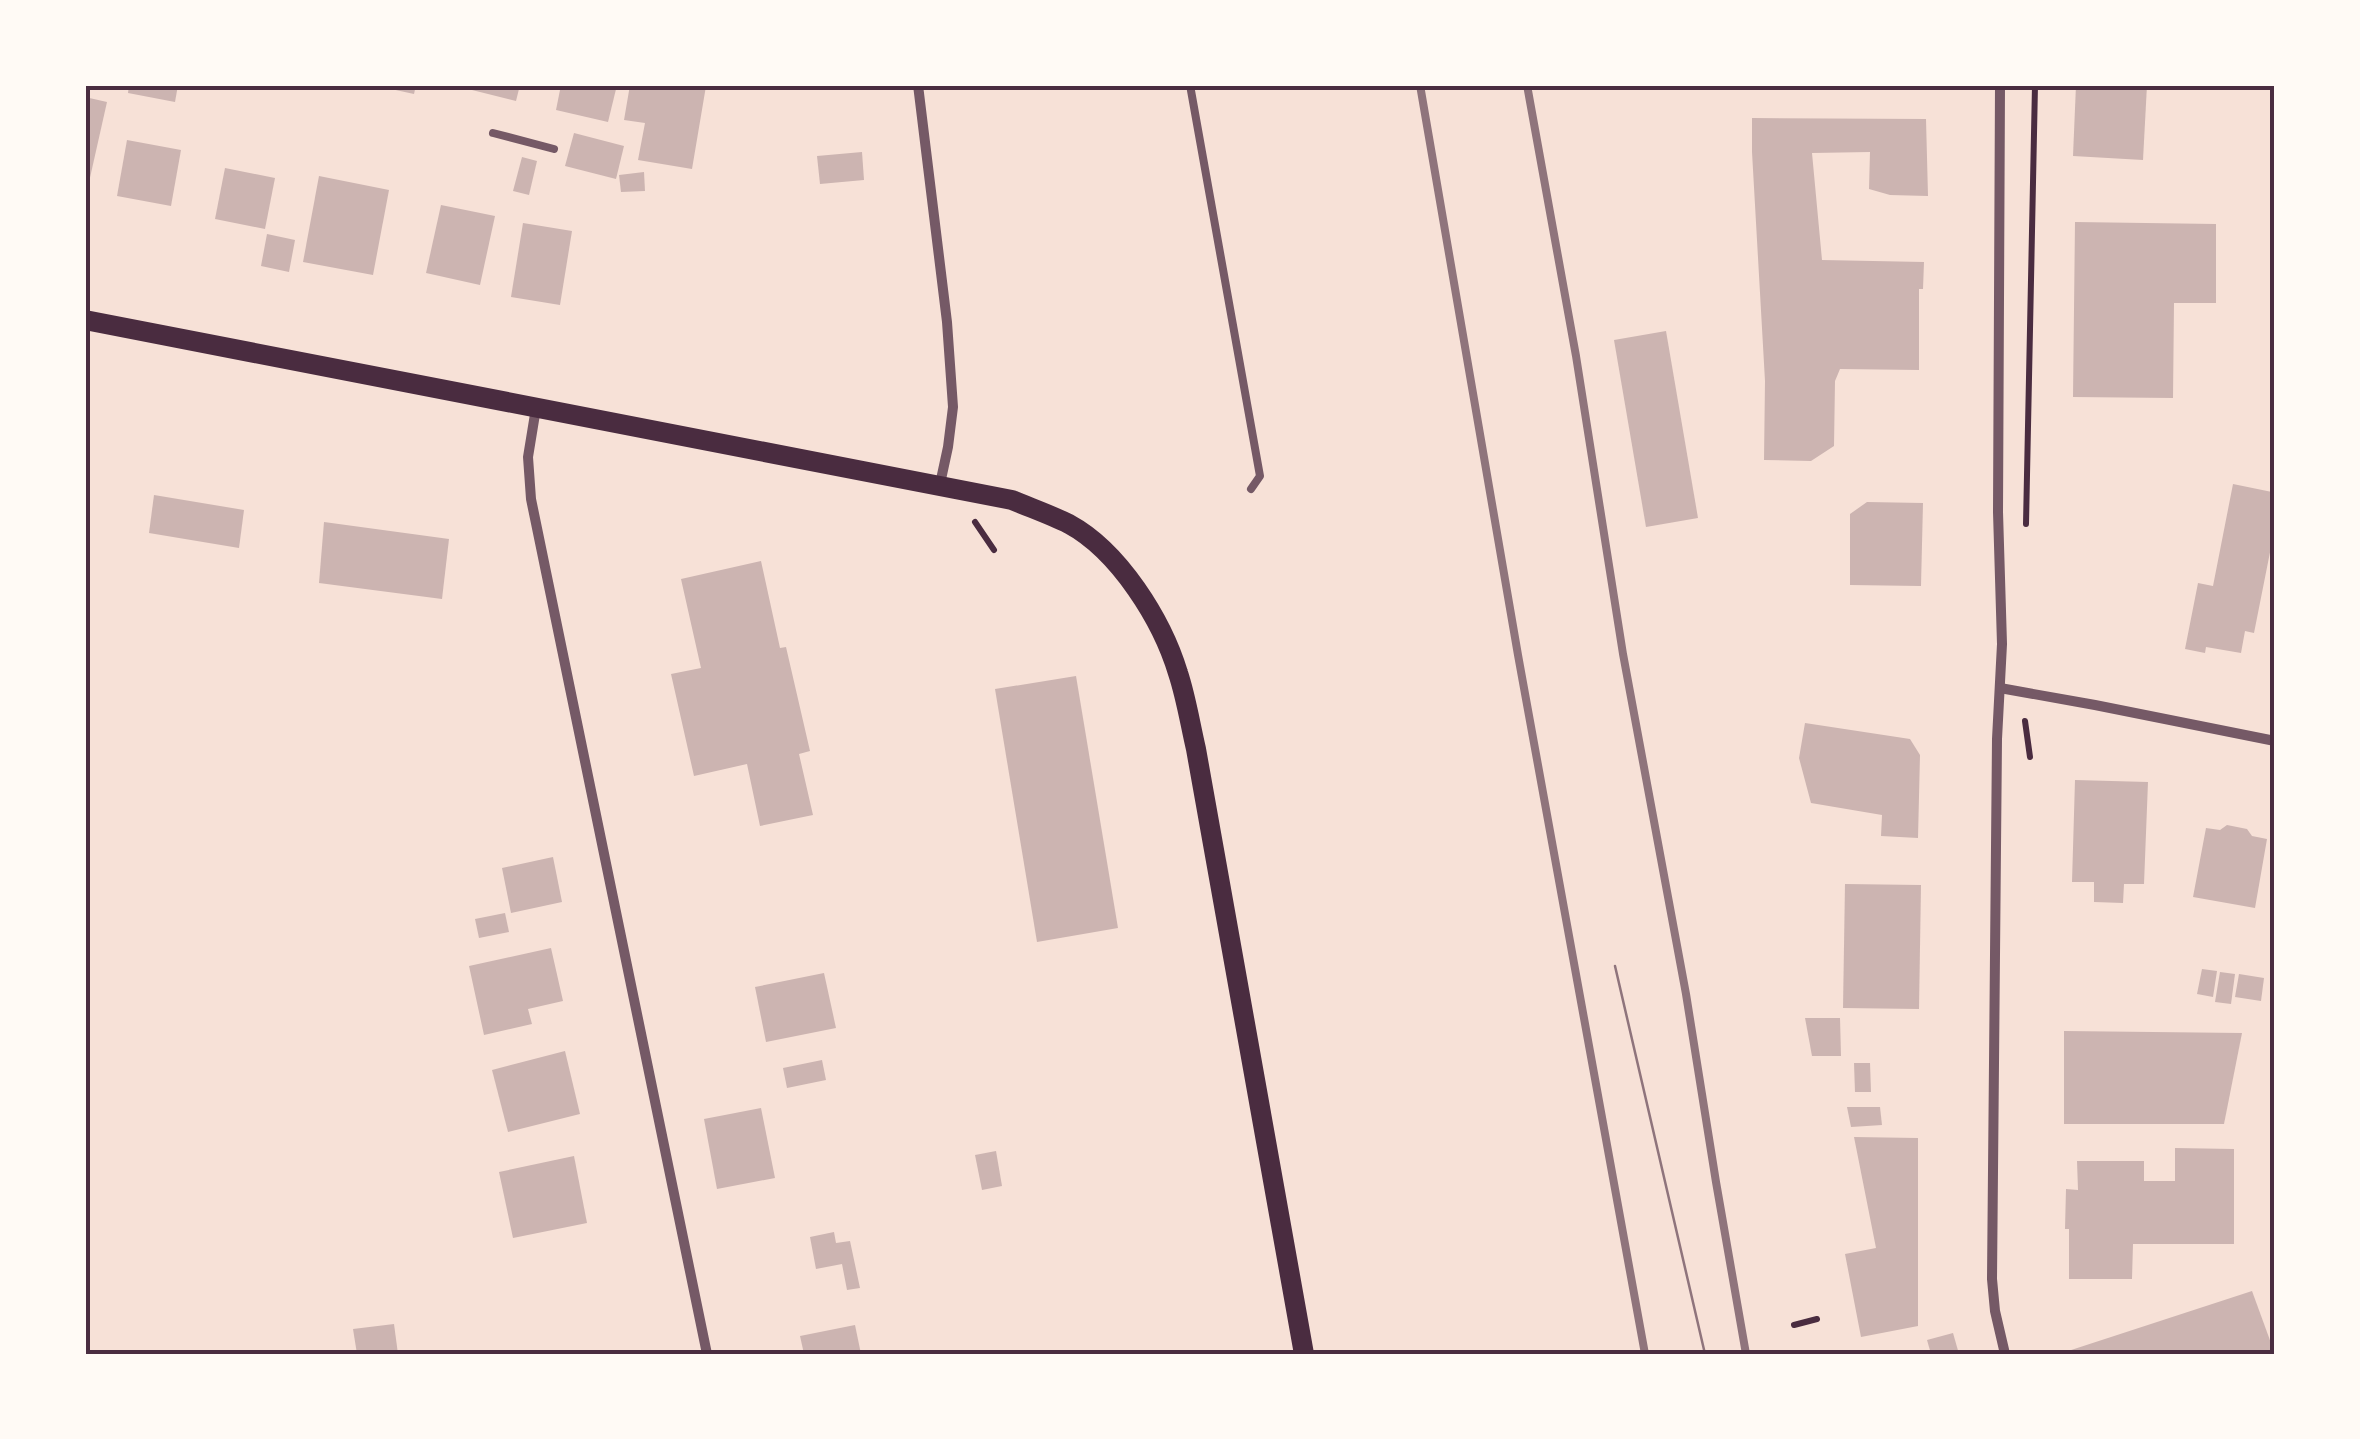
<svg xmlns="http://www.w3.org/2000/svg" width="2360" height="1439" font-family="'DejaVu Sans',sans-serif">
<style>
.building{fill:#ccb4b1}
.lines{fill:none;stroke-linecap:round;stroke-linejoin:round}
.path{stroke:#4a2c40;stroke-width:6}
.service{stroke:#755966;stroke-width:8}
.minor{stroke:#755966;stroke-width:10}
.secondary{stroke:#4a2c40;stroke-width:20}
.tram{stroke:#8f747c;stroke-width:2.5}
.rail{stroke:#8f747c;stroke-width:8}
.neatline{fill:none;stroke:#4a2c40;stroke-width:4}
</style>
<rect width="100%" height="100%" fill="#f7e1d7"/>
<g class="building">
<path d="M129 85H178L175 102 128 93Z"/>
<path d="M392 85H416L414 94 391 89Z"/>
<path d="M474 85H520L516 101 472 90Z"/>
<path d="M561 85H617L608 122 556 110Z"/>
<path d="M630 85 706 86 692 169 638 160 645 123 624 120Z"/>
<path d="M2076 85H2147L2143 160 2073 156Z"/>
<path d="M85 97 107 102 87 191H85Z"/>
<path d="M1752 118 1926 119 1928 196 1890 195 1869 189 1870 152 1812 153 1822 260 1924 262 1923 289H1919V370L1840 369 1835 381 1834 446 1811 461 1764 460 1765 381 1752 152Z"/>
<path d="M574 133 624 146 616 179 565 166Z"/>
<path d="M127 140 181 150 171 206 117 196Z"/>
<path d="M862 152 864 180 820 184 817 156Z"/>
<path d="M522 157 537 161 529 195 513 191Z"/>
<path d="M225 168 275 178 265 229 215 219Z"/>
<path d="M644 172 645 191 621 192 619 175Z"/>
<path d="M319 176 389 190 373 275 303 262Z"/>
<path d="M441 205 495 216 480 285 426 273Z"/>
<path d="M2075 222 2216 224V303H2174L2173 398 2073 397Z"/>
<path d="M523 223 572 231 560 305 511 297Z"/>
<path d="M267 234 295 240 289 272 261 266Z"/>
<path d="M1666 331 1698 518 1646 527 1614 340Z"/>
<path d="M2233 484 2272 492 2271 497 2275 498V527L2254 633 2245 631 2241 653 2206 647 2205 653 2185 649 2198 583 2213 586Z"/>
<path d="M154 495 244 510 239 548 149 533Z"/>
<path d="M1867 502 1923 503 1921 586 1850 585V514Z"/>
<path d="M324 522 449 539 442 599 319 583Z"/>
<path d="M761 561 780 648 786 647 810 751 799 754 813 815 760 826 747 764 694 776 671 674 701 668 681 579Z"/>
<path d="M1076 676 1118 928 1037 942 995 689Z"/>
<path d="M1805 723 1910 739 1920 755 1918 838 1881 836 1882 815 1811 803 1799 758Z"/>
<path d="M2075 780 2148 782 2144 884H2124L2123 903 2094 902V882H2072Z"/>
<path d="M2227 825 2247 829 2252 836 2267 839 2255 908 2193 897 2206 828 2220 830Z"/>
<path d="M553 857 562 902 511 913 502 868Z"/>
<path d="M1845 884 1921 885 1919 1009 1843 1008Z"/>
<path d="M505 913 509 932 479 938 475 919Z"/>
<path d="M551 948 563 1001 528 1009 532 1024 484 1035 469 966Z"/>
<path d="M2202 969 2217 971 2213 997 2197 994Z"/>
<path d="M2220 972 2235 974 2231 1004 2215 1002Z"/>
<path d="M824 973 836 1028 766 1042 755 987Z"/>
<path d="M2239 974 2264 978 2261 1001 2235 997Z"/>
<path d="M1805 1018H1840L1841 1056H1812Z"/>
<path d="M2064 1031 2242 1033 2224 1124H2064Z"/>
<path d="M565 1051 580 1114 508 1132 492 1070Z"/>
<path d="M822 1060 826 1080 787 1088 783 1068Z"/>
<path d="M1854 1063H1870L1871 1092H1855Z"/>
<path d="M1847 1107H1880L1882 1125 1851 1127Z"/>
<path d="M761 1108 775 1178 717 1189 704 1119Z"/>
<path d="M1854 1137 1918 1138V1326L1861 1337 1845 1254 1876 1248Z"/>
<path d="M2175 1148 2234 1149V1244H2133L2132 1279H2069V1229H2065L2066 1189 2078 1190 2077 1161H2144V1181H2175Z"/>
<path d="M996 1151 1002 1186 982 1190 975 1155Z"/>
<path d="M574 1156 587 1223 513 1238 499 1172Z"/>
<path d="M834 1232 836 1243 850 1241 860 1288 847 1290 842 1264 816 1269 810 1237Z"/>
<path d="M2252 1291 2275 1354H2062V1353Z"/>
<path d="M394 1324 398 1354H357L353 1329Z"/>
<path d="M855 1325 861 1354H804L800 1336Z"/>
<path d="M1953 1333 1959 1354H1931L1927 1340Z"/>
</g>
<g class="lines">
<g class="path">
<path d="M975 522 994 550"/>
<path d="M2026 524 2035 85"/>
<path d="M2025 721 2030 757"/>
<path d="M1794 1325 1817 1319"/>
</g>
<g class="service">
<path d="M1190 85 1260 476 1251 489"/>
<path d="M493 133 554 149"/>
</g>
<g class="minor">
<path d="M918 85 947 322 953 407 948 447 940 484"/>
<path d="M2000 85 1998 512 2002 644 1997 739 1992 1279 1995 1311 2005 1354"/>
<path d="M536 408 528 457 531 499 707 1354"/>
<path d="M2000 688 2095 705 2275 741"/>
</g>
<path class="secondary" d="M85 320 1012 500C1031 508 1051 515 1069 524 1119 551 1162 620 1178 673 1186 697 1190 723 1196 749L1304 1354"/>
<path class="tram" d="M1615 966 1705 1354"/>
<g class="rail">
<path d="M1420 85 1518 655 1645 1354"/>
<path d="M1527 85 1576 356 1623 654 1686 994 1716 1182 1746 1354"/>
</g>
</g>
<rect width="2360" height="1439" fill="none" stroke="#fffaf5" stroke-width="175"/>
<rect x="88" y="88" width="2184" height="1264" class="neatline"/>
</svg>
